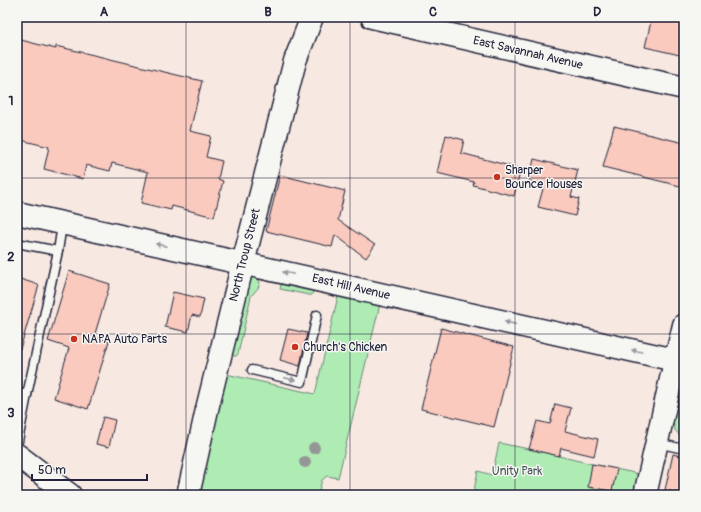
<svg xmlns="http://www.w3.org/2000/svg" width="701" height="512" font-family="Pangolin,sans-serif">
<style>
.green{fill:#aeecb3;stroke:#688777}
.building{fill:#f9cabd;stroke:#22223b}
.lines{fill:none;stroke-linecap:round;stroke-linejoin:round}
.lane-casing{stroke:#22223b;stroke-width:11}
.secondary-casing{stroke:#22223b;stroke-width:25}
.highway-casing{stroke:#22223b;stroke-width:25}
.lane{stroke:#f6f6f2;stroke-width:8}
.secondary{stroke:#f6f6f2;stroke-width:22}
.highway{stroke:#f6f6f2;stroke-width:22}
.tree{fill:#959797}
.oneway{fill:#9797a0}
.grid{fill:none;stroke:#22223b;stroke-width:1;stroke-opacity:0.55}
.poi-dot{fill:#c8321e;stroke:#f6f6f2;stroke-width:1.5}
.labels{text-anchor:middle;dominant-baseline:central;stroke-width:3;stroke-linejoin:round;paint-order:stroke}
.street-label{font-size:12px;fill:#22223b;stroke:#f6f6f2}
.poi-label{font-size:12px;fill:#22223b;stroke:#f6f6f2;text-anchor:start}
.park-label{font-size:12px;fill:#455459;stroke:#f6f6f2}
.neatline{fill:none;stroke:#22223b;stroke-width:1.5}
.grid-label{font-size:13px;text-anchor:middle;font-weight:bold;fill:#22223b}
</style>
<rect width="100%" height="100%" fill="#f7e9e2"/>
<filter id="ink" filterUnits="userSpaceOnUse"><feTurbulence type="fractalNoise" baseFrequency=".025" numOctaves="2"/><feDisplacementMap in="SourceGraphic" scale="8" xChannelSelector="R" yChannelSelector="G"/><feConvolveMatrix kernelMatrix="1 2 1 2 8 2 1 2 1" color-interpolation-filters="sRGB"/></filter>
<g filter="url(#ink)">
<g class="green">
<path d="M251 277 258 278 260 283 258 288 251 296 238 354 236 356H232L230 354Z"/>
<path d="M283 284 310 289 313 292 312 295H309L280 289 281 285Z"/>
<path d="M338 296 380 304 338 478 327 476 322 480 318 495H197L226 374 315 394Z"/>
<path d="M682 384 684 385V438L681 437 675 430 673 423Z"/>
<path d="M499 443 529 449 592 464 639 474 634 495H473L478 471 492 475Z"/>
</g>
<g class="building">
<path d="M652 17H684V56L645 47Z"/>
<path d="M17 39 56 49V46L202 81 190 131 211 136 206 157 222 161 218 179 223 181 214 217 172 206 171 210 141 203 148 172 112 163 110 171 86 165 83 179 44 169 49 147 17 139Z"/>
<path d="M614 126 684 143V187L603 167Z"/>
<path d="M446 135 464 140 461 153 521 169 514 196 473 185 474 182 437 173Z"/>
<path d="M534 159 578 170 571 197 579 199 575 216 538 207 544 185 529 181Z"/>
<path d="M280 175 345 191 338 220 375 245 366 258 335 235 332 247 266 231Z"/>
<path d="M69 271 110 284 94 337 109 341 88 409 54 398 69 348 48 341Z"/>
<path d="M17 278 39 285 20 349 17 348Z"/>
<path d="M173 292 204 299 200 317 192 315 188 332 165 327Z"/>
<path d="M441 328 514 347 494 427 421 409Z"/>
<path d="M288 329 307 333 300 366 280 360Z"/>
<path d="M555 404 571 408 565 431 598 439 594 456 561 448 559 456 529 449 537 421 550 424Z"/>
<path d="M103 417 115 420 109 447 96 444Z"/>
<path d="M673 454 684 457V494L665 490Z"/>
<path d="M592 464 617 469 612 491 588 487Z"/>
</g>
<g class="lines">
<g class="lane-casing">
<g id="lane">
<path d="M17 243 58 251"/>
<path d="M252 370 302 382 317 315"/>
<path d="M17 392 27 395"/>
<path d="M657 443 684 449"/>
<path d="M17 446 27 395 58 251 62 225"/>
</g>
</g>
<g class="secondary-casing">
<g id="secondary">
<path d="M372 17 684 88"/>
<path d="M188 495 208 405 243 263 295 61 312 17"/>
<path d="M645 495 671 379 684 325"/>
</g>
</g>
<g class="highway-casing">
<g id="highway">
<path d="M17 213 684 362"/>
<path d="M17 455 70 495"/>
</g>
</g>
<use href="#lane" class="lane"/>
<use href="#secondary" class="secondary"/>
<use href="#highway" class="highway"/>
</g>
<g class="tree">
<circle cx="314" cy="448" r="6"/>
<circle cx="305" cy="462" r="6"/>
</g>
<defs><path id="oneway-solid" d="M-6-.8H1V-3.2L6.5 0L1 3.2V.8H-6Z"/></defs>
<g class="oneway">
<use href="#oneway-solid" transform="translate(161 245) rotate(-167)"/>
<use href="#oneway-solid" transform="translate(288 273) rotate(-168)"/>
<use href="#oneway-solid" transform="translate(510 323) rotate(-167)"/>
<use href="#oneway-solid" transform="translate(637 351) rotate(-168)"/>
<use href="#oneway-solid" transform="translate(290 379) rotate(13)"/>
</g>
</g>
<path class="grid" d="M186 17V495M350 17V495M515 17V495M17 178H684M17 334H684"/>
<g class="poi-dot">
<circle cx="497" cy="177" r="4"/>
<circle cx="74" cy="339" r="4"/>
<circle cx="295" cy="347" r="4"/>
</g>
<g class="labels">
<g class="street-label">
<text transform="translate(528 53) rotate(13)">East Savannah Avenue</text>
<text transform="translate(245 255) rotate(-76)">North Troup Street</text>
<text transform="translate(351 287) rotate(13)">East Hill Avenue</text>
</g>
<g class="poi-label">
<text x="505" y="170">Sharper<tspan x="505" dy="14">Bounce Houses</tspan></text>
<text x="82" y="339">NAPA Auto Parts</text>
<text x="303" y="347">Church's Chicken</text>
</g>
<g class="park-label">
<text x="517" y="471">Unity Park</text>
</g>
</g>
<rect width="701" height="512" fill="none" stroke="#f6f6f2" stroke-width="44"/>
<path d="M32 474v6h115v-6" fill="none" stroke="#22223b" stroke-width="2"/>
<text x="38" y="474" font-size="12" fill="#22223b" stroke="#f6f6f2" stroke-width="3" paint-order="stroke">50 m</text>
<rect x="22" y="22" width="657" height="468" class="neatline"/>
<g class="grid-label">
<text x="104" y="16">A</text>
<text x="268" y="16">B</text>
<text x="433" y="16">C</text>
<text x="597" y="16">D</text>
<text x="11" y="105">1</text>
<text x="11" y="261">2</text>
<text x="11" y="417">3</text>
</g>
</svg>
